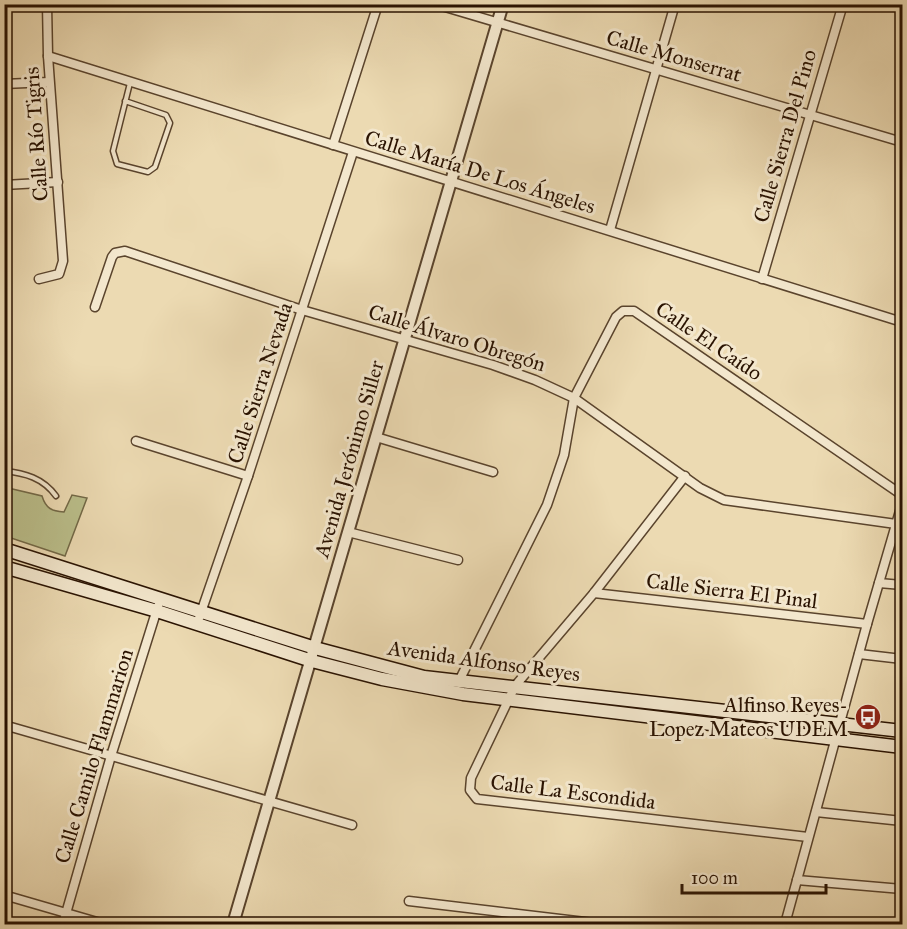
<svg xmlns="http://www.w3.org/2000/svg" width="907" height="929" font-family="'IM FELL Great Primer',serif">
<style>
.green{fill:#babe8a;stroke:#726846;stroke-width:1.5}
.lines{fill:none;stroke-linecap:round;stroke-linejoin:round}
.service-casing{stroke:#5a442d;stroke-width:7}
.minor-casing{stroke:#5a442d;stroke-width:11}
.tertiary-casing{stroke:#5a442d;stroke-width:14}
.secondary-casing{stroke:#291201;stroke-width:15}
.service{stroke:#f3e7cd;stroke-width:4}
.minor{stroke:#f3e7cd;stroke-width:8}
.tertiary{stroke:#f3e7cd;stroke-width:10}
.secondary{stroke:#f3e7cd;stroke-width:12}
.labels{text-anchor:middle;dominant-baseline:central;stroke-width:6;stroke-linejoin:round;paint-order:stroke}
.street-label{font-size:21px;fill:#291201;stroke:#f3e7cd}
.poi-label{font-size:21px;fill:#291201;stroke:#f3e7cd;text-anchor:end}
</style>
<rect width="100%" height="100%" fill="#ecdab2"/>
<filter id="stains"><feTurbulence type="fractalNoise" baseFrequency=".00333" numOctaves="4"/><feColorMatrix values="0 0 0 0 .2 0 0 0 0 .09 0 0 0 0 .02 0 0 0 .5 -.17"/></filter>
<radialGradient id="worn" r=".72"><stop offset=".6" stop-color="#630" stop-opacity="0"/><stop offset="1" stop-color="#630" stop-opacity=".3"/></radialGradient>
<path class="green" d="M4 487 42 496C46 509 52 511 64 512L72 495 87 498 65 556 5 536Z"/>
<g class="lines">
<g class="service-casing">
<g id="service">
<path d="M125 101 166 115 170 123 155 167 148 172 117 164 113 151 130 83"/>
<path d="M4 471C25 473 43 478 56 496"/>
</g>
</g>
<g class="minor-casing">
<g id="minor">
<path d="M435 4 902 142"/>
<path d="M48 56 902 322"/>
<path d="M4 84 49 82"/>
<path d="M333 145 378 4"/>
<path d="M4 185 58 182"/>
<path d="M610 230 675 4"/>
<path d="M39 279 59 274 63 261 48 56 47 4"/>
<path d="M762 279 843 4"/>
<path d="M95 307 112 257 115 253 125 251 302 310 493 365 535 380 574 398 700 488 724 500 896 524"/>
<path d="M376 437 493 472"/>
<path d="M136 441 248 476"/>
<path d="M685 476 594 593 515 686 471 778 470 790 477 799 808 837"/>
<path d="M348 532 458 560"/>
<path d="M879 583 902 585"/>
<path d="M594 593 867 624"/>
<path d="M197 624 248 476 353 152"/>
<path d="M859 654 902 659"/>
<path d="M459 681 547 505 564 455 574 398 616 317 623 311H634L902 495"/>
<path d="M4 725 352 825"/>
<path d="M816 812 902 821"/>
<path d="M797 880 902 889"/>
<path d="M4 895 104 924"/>
<path d="M409 901 602 924"/>
<path d="M516 914V924"/>
<path d="M63 924 111 756 158 606"/>
<path d="M785 924 867 624 902 504"/>
</g>
</g>
<g class="tertiary-casing">
<path id="tertiary" d="M233 924 503 4"/>
</g>
<g class="secondary-casing">
<g id="secondary">
<path d="M4 549 315 648 424 677 902 731"/>
<path d="M4 567 157 611 312 661 382 679 463 694 902 747"/>
</g>
</g>
<use href="#service" class="service"/>
<use href="#minor" class="minor"/>
<use href="#tertiary" class="tertiary"/>
<use href="#secondary" class="secondary"/>
</g>
<defs>
<g id="bus-disc" transform="scale(1.35)"><circle r="9.5" fill="#8f2418" stroke="#f3e7cd"/><path d="M-5-6H5V4H4V6H2V4H-2V6H-4V4H-5ZM-3.5-4V0h7V-4ZM-3.5 1.2v1.5H-2V1.2ZM2 1.2v1.5H3.5V1.2Z" fill="#fff"/></g>
</defs>
<g fill-rule="evenodd">
<use href="#bus-disc" x="868" y="717"/>
</g>
<g class="labels">
<g class="street-label">
<text transform="translate(674 56) rotate(16)">Calle Monserrat</text>
<text transform="translate(36 134) rotate(-94)">Calle Río Tigris</text>
<text transform="translate(785 136) rotate(-74)">Calle Sierra Del Pino</text>
<text transform="translate(480 172) rotate(17)">Calle María De Los Ángeles</text>
<text transform="translate(457 338) rotate(17)">Calle Álvaro Obregón</text>
<text transform="translate(709 341) rotate(34)">Calle El Caído</text>
<text transform="translate(260 383) rotate(-72)">Calle Sierra Nevada</text>
<text transform="translate(349 459) rotate(-74)">Avenida Jerónimo Siller</text>
<text transform="translate(732 591) rotate(7)">Calle Sierra El Pinal</text>
<text transform="translate(484 661) rotate(8)">Avenida Alfonso Reyes</text>
<text transform="translate(94 756) rotate(-73)">Calle Camilo Flammarion</text>
<text transform="translate(573 792) rotate(7)">Calle La Escondida</text>
</g>
<g class="poi-label">
<text x="848" y="705">Alfinso Reyes-<tspan x="848" dy="24">Lopez Mateos UDEM</tspan></text>
</g>
</g>
<rect width="907" height="929" fill="none" stroke="#ecdab2" stroke-width="24"/>
<rect x="6" y="6" width="895" height="917" fill="none" stroke="#291201" stroke-width="3"/>
<rect x="12" y="12" width="883" height="905" fill="none" stroke="#291201" stroke-width="1.5"/>
<path d="M682 884v9h144v-9" fill="none" stroke="#291201" stroke-width="3"/>
<text x="691" y="884" font-size="18" fill="#291201" stroke="#f3e7cd" stroke-width="4.5" paint-order="stroke">100 m</text>
<rect width="100%" height="100%" filter="url(#stains)"/>
<rect width="100%" height="100%" fill="url(#worn)"/>
</svg>
